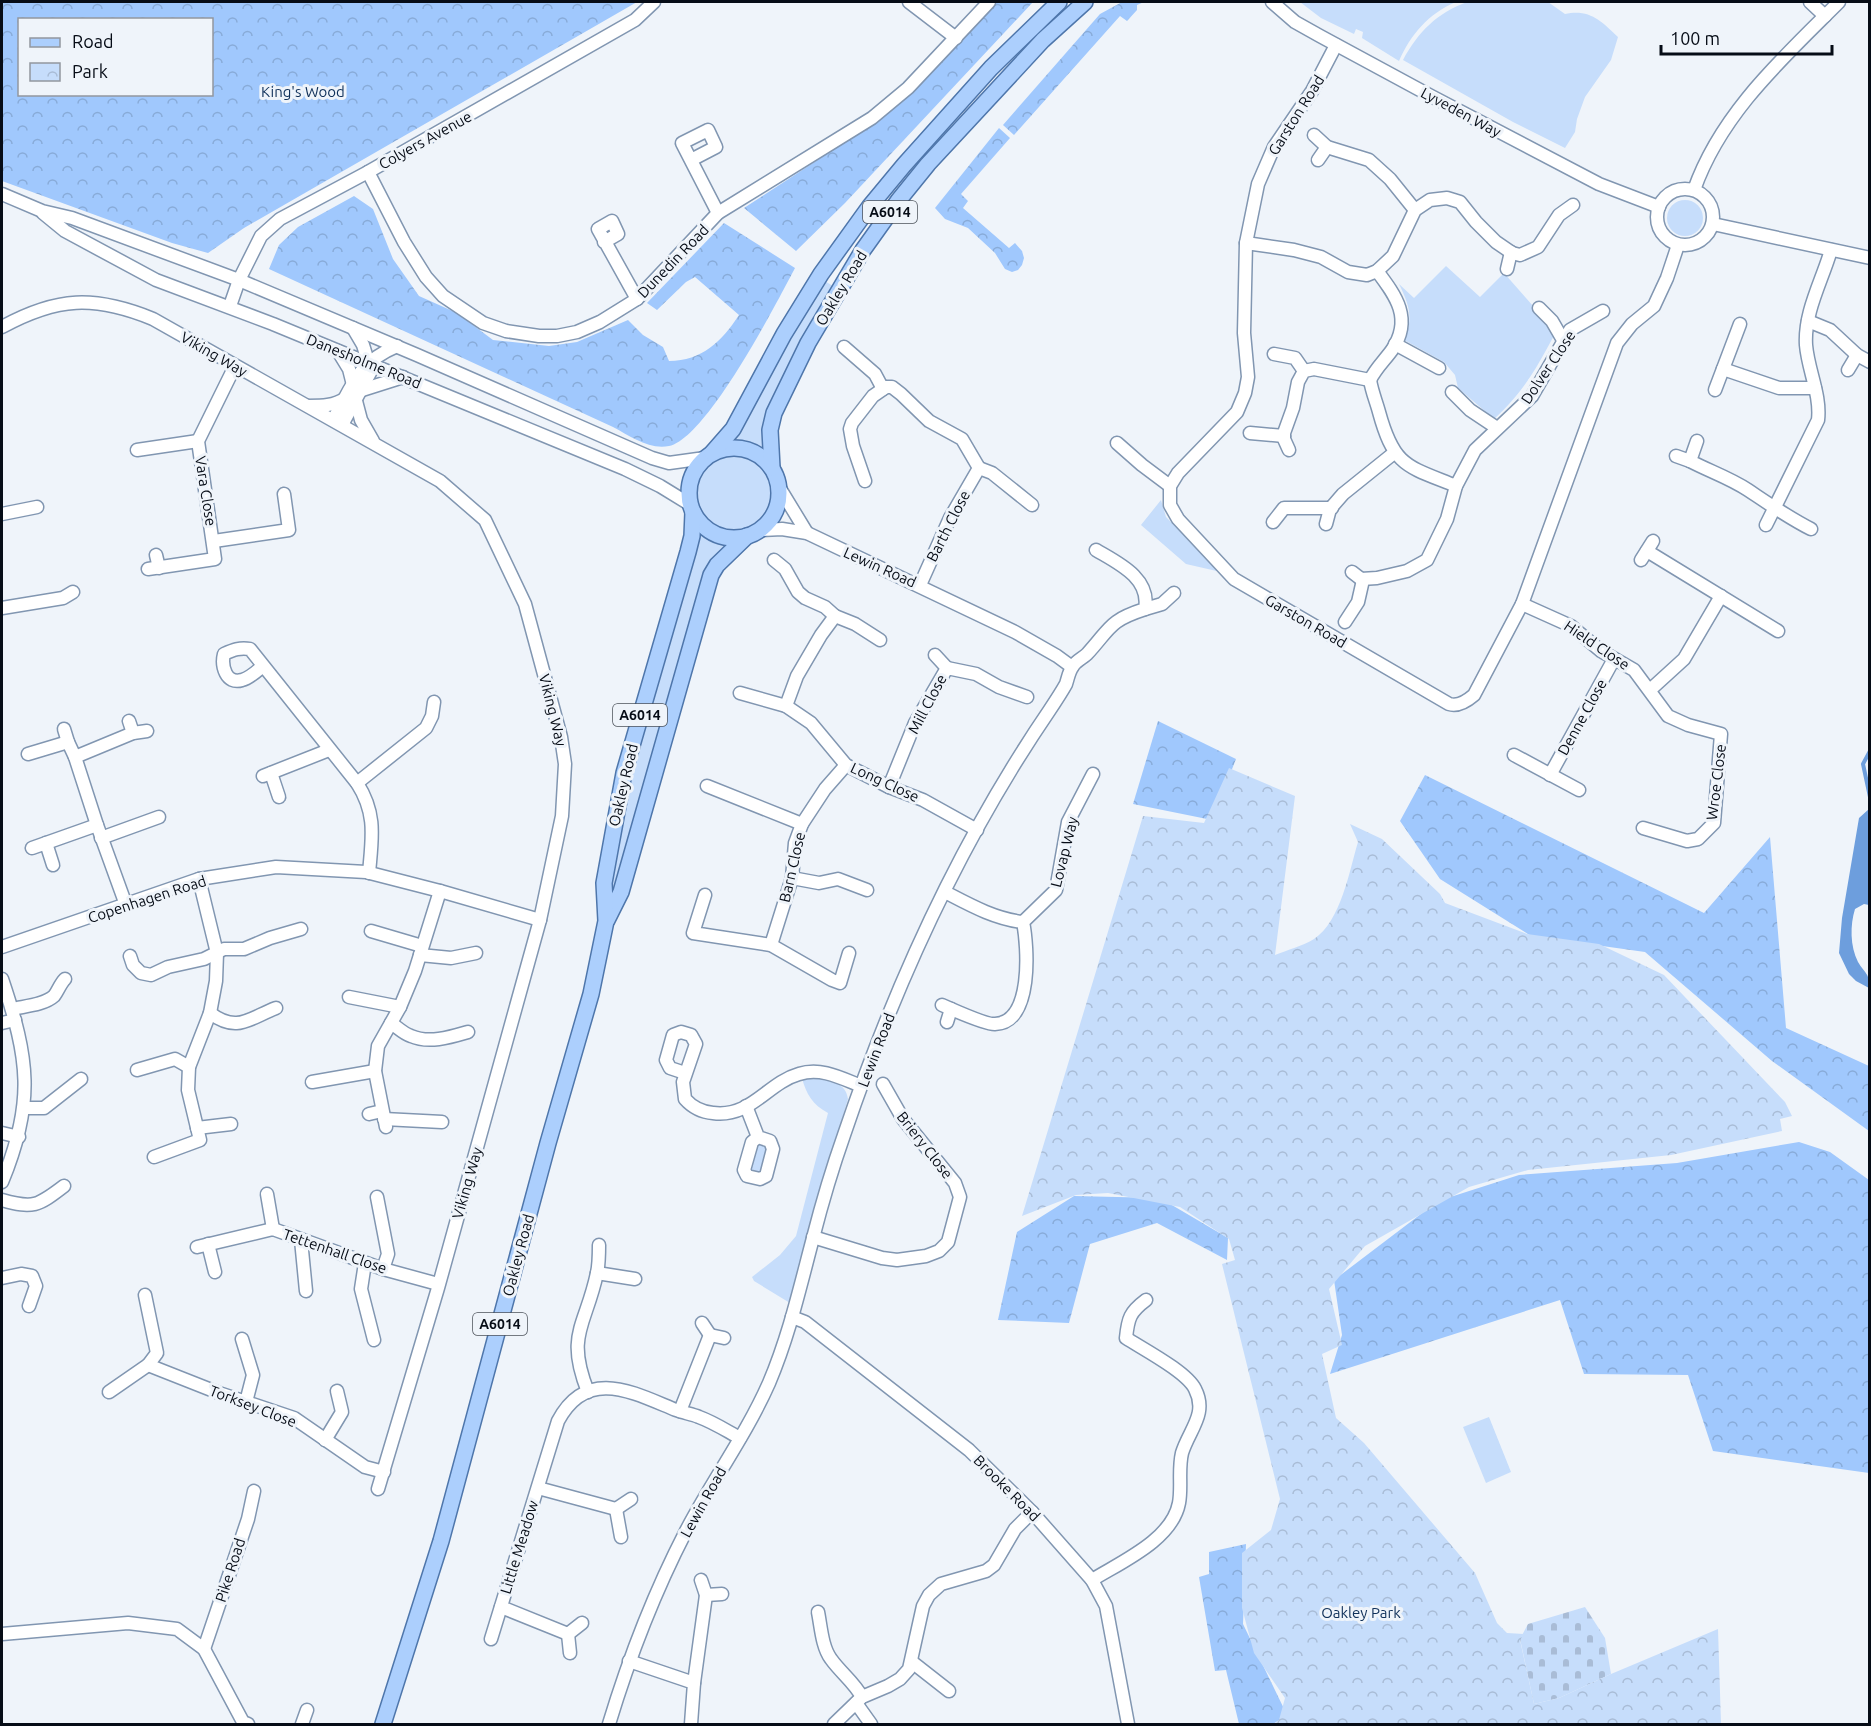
<svg xmlns="http://www.w3.org/2000/svg" width="1871" height="1726" font-family="Ubuntu,sans-serif">
<style>
.grass{fill:#c6ddfb}
.forest{fill:url(#forest-crowns);fill-rule:evenodd}
.cemetery{fill:url(#cemetery-stones)}
.park{fill:url(#park-crowns)}
.water{fill:#6d9edd}
.lines{fill:none;stroke-linecap:round;stroke-linejoin:round}
.stream{stroke:#6d9edd;stroke-width:4}
.minor-casing{stroke:#8196b1;stroke-width:15}
.major-casing{stroke:#4e76ab;stroke-width:18}
.minor{stroke:#fff;stroke-width:12}
.major{stroke:#accffd;stroke-width:15}
.labels{text-anchor:middle;dominant-baseline:central;stroke-width:6;stroke-linejoin:round;paint-order:stroke}
.shield{fill:#eff4fa;stroke:#4c525a;stroke-width:1.5}
.shield-label{font-size:14px;font-weight:bold;fill:#060c16}
.park-label{font-size:15px;fill:#0f3059;stroke:#eff4fa}
.street-label{font-size:15px;fill:#060c16;stroke:#eff4fa}
</style>
<defs>
<pattern id="forest-crowns" width="20" height="18" patternUnits="userSpaceOnUse" patternTransform="scale(1.5)"><rect width="20" height="18" fill="#a0c8fd"/><path d="M2 6a3 3 0 1 1 6 0M12 15a3 3 0 1 1 6 0" fill="none" stroke="#88abd8"/></pattern>
<pattern id="cemetery-stones" width="16" height="16" patternUnits="userSpaceOnUse" patternTransform="scale(1.5)"><rect width="16" height="16" fill="#c6ddfb"/><path d="M2 7V4a2 2 0 0 1 4 0v3zM10 15v-3a2 2 0 0 1 4 0v3z" fill="#a9bcd6"/></pattern>
<pattern id="park-crowns" width="20" height="18" patternUnits="userSpaceOnUse" patternTransform="scale(1.5)"><rect width="20" height="18" fill="#c6ddfb"/><path d="M2 6a3 3 0 1 1 6 0M12 15a3 3 0 1 1 6 0" fill="none" stroke="#a9bcd6"/></pattern>
</defs>
<rect width="100%" height="100%" fill="#eff4fa"/>
<g class="grass">
<path d="M1300 2H1456C1428 14 1411 34 1399 61L1362 38 1363 32 1356 29 1354 34 1321 18Z"/>
<path d="M1467 2H1548L1565 14C1590 9 1601 21 1618 37L1611 60 1585 97 1577 119 1575 132 1565 148 1513 122 1403 60C1418 32 1437 13 1467 2Z"/>
<circle cx="1685" cy="218" r="18"/>
<path d="M1446 266 1480 297 1504 273 1556 332C1537 367 1524 392 1494 419L1458 388 1455 375 1444 362 1404 340C1414 319 1409 304 1399 284L1414 298Z"/>
<path d="M823 280 833 286 810 327 765 451 745 440 733 441 754 408 782 348Z"/>
<circle cx="735" cy="492" r="39"/>
<path d="M1161 500 1166 517 1221 572 1186 564 1141 525Z"/>
<path d="M698 532 709 538 728 543 706 569 608 906 619 823 635 754Z"/>
<path d="M817 1076C831 1081 846 1083 848 1099L807 1235 790 1303 754 1281 752 1277 780 1255 796 1236 828 1113C813 1105 806 1094 802 1078Z"/>
<path d="M760 1144H764L769 1149 761 1173 753 1172 750 1166 756 1145Z"/>
<path d="M1489 1417 1511 1472 1486 1483 1463 1427Z"/>
</g>
<g class="forest">
<path d="M2 2H637L244 228 208 253 172 243 2 181ZM20 20H212V94H20Z"/>
<path d="M994 2H1033L845 203 796 251 744 208 879 120Z"/>
<path d="M1122 2H1144L1137 5V10L1127 21 1120 16 1014 135 1003 125 1100 14Z"/>
<path d="M999 128 1010 138 961 194 968 201 963 208 1009 248 1015 243 1022 251 1024 258 1022 265 1018 270 1012 272 1005 269 995 253 968 228 945 219 935 208Z"/>
<path d="M354 196 373 209 393 259 419 296 457 313 493 340 549 346 577 342 628 320 643 335 663 347 669 361C702 361 722 341 739 315L695 277 686 282 657 310 647 303 724 223 795 268C776 304 707 438 669 446 649 450 630 436 613 427L269 269 279 245 298 227Z"/>
<path d="M1158 721 1236 759 1212 820 1133 804Z"/>
<path d="M1425 775 1704 913 1770 837 1786 1028 1869 1066V1131L1772 1061 1645 952 1531 936 1440 879 1400 821Z"/>
<path d="M1799 1142 1830 1152 1869 1180V1473L1713 1451 1688 1375 1584 1374 1560 1300 1330 1374 1342 1335 1334 1280 1438 1201 1519 1175 1677 1163Z"/>
<path d="M1074 1196 1160 1198 1228 1238 1227 1260 1157 1223 1090 1244 1069 1323 998 1320 1017 1232Z"/>
<path d="M1246 1544 1243 1624 1287 1715 1273 1724H1239L1226 1670 1215 1671 1199 1577 1209 1574V1552Z"/>
</g>
<path class="cemetery" d="M1585 1607 1605 1638 1611 1674 1559 1698 1534 1704 1520 1639 1528 1624Z"/>
<path class="park" d="M1229 768 1295 796 1275 955C1287 950 1303 946 1314 939 1341 921 1349 872 1358 842L1350 824 1382 839 1440 894 1445 903 1527 934 1599 944 1664 975 1785 1102 1792 1116 1780 1119 1782 1131 1671 1155 1528 1170 1469 1187 1365 1246 1329 1289 1342 1345 1322 1354 1336 1418 1364 1443 1475 1573 1497 1623 1507 1633 1524 1634 1520 1640 1534 1704 1559 1698 1611 1674 1718 1629 1721 1724H1274L1279 1720 1285 1698 1254 1653 1242 1608V1553L1271 1530 1280 1499 1222 1264 1235 1260 1229 1239 1180 1207 1108 1193 1076 1195 1022 1216 1143 816 1204 823Z"/>
<path class="water" d="M1869 809V905L1864 904 1855 909C1850 925 1850 946 1858 962 1865 974 1870 973 1869 988L1856 981 1849 974 1839 953 1842 918 1859 818Z"/>
<g class="lines">
<path class="stream" d="M1870 751 1863 764 1870 797"/>
<g class="minor-casing">
<g id="minor">
<path d="M909 2 956 38"/>
<path d="M1272 2 1295 22 1320 36 1431 96 1599 184 1659 207"/>
<path d="M1810 2 1825 16"/>
<path d="M1336 45 1312 91 1274 147 1258 184 1246 243 1244 333 1248 377 1245 393 1237 412 1178 473 1170 486V505L1178 519 1234 579 1449 704C1458 707 1467 701 1474 695L1522 604 1617 343 1632 324 1654 306 1667 278 1678 245"/>
<path d="M1314 135 1327 147 1369 160 1390 179 1415 210"/>
<path d="M691 160 716 147 708 130 682 143 718 213"/>
<path d="M1318 160 1327 147"/>
<path d="M368 172 404 242 426 277 443 296 483 323 506 331 539 336H557L577 332 600 322 637 299 718 213 872 118 908 88 989 2"/>
<circle cx="1685" cy="217" r="28"/>
<path d="M1694 190C1721 113 1783 58 1839 2"/>
<path d="M2 194 42 211 72 218 239 280 417 355 652 458 669 463 705 458"/>
<path d="M43 213 65 231 156 280 273 324 625 469 660 486 691 505"/>
<path d="M1713 224 1870 258"/>
<path d="M604 242 618 234 612 221 598 229 637 299"/>
<path d="M1246 243 1294 250 1321 257 1348 272 1367 275 1377 271 1393 256 1415 210 1430 200 1447 198 1460 202 1476 222 1496 242 1512 253 1520 255 1538 247 1559 215 1573 205"/>
<path d="M1507 269 1511 252"/>
<path d="M230 306 239 280 261 236 280 219 368 172 635 20 654 2"/>
<path d="M1539 308 1552 321 1563 340"/>
<path d="M1808 321 1830 330 1857 355 1870 362"/>
<path d="M2 327C57 297 94 295 153 319L440 481 485 520 525 604 561 737 565 764 562 816 540 920 438 1288 378 1489"/>
<path d="M1395 344 1439 368"/>
<path d="M844 347 875 374 883 389"/>
<path d="M338 351 349 369 353 385"/>
<path d="M1274 354 1295 358 1304 371"/>
<path d="M1723 369 1779 388H1815"/>
<path d="M1848 370 1857 355"/>
<path d="M1370 380C1372 392 1376 401 1379 412 1394 467 1407 466 1456 486"/>
<path d="M362 390 403 377"/>
<path d="M1715 390 1740 324"/>
<path d="M1452 392 1470 410 1497 428"/>
<path d="M356 401 361 420 373 441"/>
<path d="M308 406C322 406 334 406 346 398"/>
<path d="M333 420C353 385 357 363 397 346"/>
<path d="M342 425 371 371 363 345 353 328"/>
<path d="M1250 433 1284 436"/>
<path d="M1697 441 1690 461C1709 471 1730 478 1748 490 1769 504 1789 518 1811 529"/>
<path d="M1117 443 1142 465 1170 486"/>
<path d="M137 450 198 441"/>
<path d="M1289 450 1284 439V433L1293 408 1298 382 1304 371 1314 369 1370 380C1376 368 1384 361 1392 350 1413 319 1396 296 1377 271"/>
<path d="M1676 456 1690 461"/>
<path d="M979 468 992 473 1032 505"/>
<path d="M865 481 853 446 850 429 852 423 873 396 886 387H892L901 394 929 421 962 439 979 468 950 518 920 585"/>
<path d="M779 487 807 533"/>
<path d="M2 514 37 507"/>
<path d="M1273 522 1284 508H1332"/>
<path d="M1326 524 1330 509 1343 494 1394 453"/>
<path d="M1766 525 1818 420C1821 395 1808 370 1806 345 1804 312 1822 281 1831 250"/>
<path d="M760 530 782 529 807 533 1015 632 1057 656 1072 667"/>
<path d="M214 541 289 530 284 494"/>
<path d="M1647 551 1778 631"/>
<path d="M156 555 159 568"/>
<path d="M774 560 785 569 798 592 805 598 825 607 835 616"/>
<path d="M1641 560 1653 541"/>
<path d="M148 569 215 559 198 441 235 366"/>
<path d="M1352 572 1361 579 1377 578 1407 571 1427 560 1447 519 1456 486 1475 450 1532 396 1570 330 1603 311"/>
<path d="M1522 604 1571 626 1601 651 1634 670 1668 716 1688 725 1721 734 1714 823 1698 839 1687 841 1643 828"/>
<path d="M2 608 63 598 73 592"/>
<path d="M1145 609 1162 604 1174 593"/>
<path d="M1345 622 1358 602 1363 580"/>
<path d="M935 655 947 668"/>
<path d="M263 666C257 671 250 678 242 680 226 685 221 666 224 654 233 650 240 647 250 649L357 783C377 814 372 838 369 873"/>
<path d="M1650 690 1684 659 1721 596"/>
<path d="M740 693 786 706 811 723 846 765 889 787 923 800 977 830"/>
<path d="M786 706 797 676 821 635 835 616 855 624 880 640"/>
<path d="M129 721 133 733"/>
<path d="M64 729 68 742"/>
<path d="M28 754 68 742 75 757 97 825 126 905"/>
<path d="M1514 755 1579 790"/>
<path d="M75 757 133 733 147 731"/>
<path d="M271 773 279 797"/>
<path d="M1550 775 1614 659"/>
<path d="M263 776 329 750"/>
<path d="M357 783 426 728 432 716 434 702"/>
<path d="M707 786 802 824"/>
<path d="M889 787 915 723 947 668 976 674 999 687 1027 697"/>
<path d="M101 838 159 817"/>
<path d="M46 843 53 865"/>
<path d="M32 848 97 825"/>
<path d="M792 878 819 883 838 879 867 890"/>
<path d="M945 892C970 905 995 919 1023 922"/>
<path d="M705 895 693 933 771 945 832 980 840 983 849 953"/>
<path d="M371 931 422 946"/>
<path d="M771 945 792 878 795 843 802 824 825 789 846 765"/>
<path d="M2 947 199 879 276 867 366 872 440 891 540 920"/>
<path d="M420 955 451 958 476 953"/>
<path d="M130 956 133 965 141 973 151 975 168 967 204 959 224 949H244L270 938 301 929"/>
<path d="M2 979C29 1059 35 1102 2 1182"/>
<path d="M349 997 400 1007"/>
<path d="M942 1005C951 1009 987 1025 995 1024 1033 1023 1028 947 1023 922L1056 890 1068 822 1093 774"/>
<path d="M12 1009C25 1006 44 1005 54 996 58 991 60 984 65 979"/>
<path d="M210 1013C237 1033 248 1019 276 1008"/>
<path d="M947 1022 951 1009"/>
<path d="M2 1023 15 1020"/>
<path d="M391 1023C397 1027 404 1034 411 1036 429 1044 451 1037 468 1032"/>
<path d="M137 1070 175 1059 189 1067"/>
<path d="M685 1073 670 1068 666 1060 673 1035 681 1032 691 1035 696 1044 683 1082 685 1099C693 1108 701 1112 713 1113 751 1118 767 1083 799 1074 821 1067 841 1078 861 1086"/>
<path d="M312 1082 375 1071"/>
<path d="M746 1106 758 1137 770 1141 773 1149 766 1176 760 1179 747 1176 744 1170 752 1142 758 1137"/>
<path d="M25 1108H44L81 1079"/>
<path d="M369 1114 382 1111"/>
<path d="M384 1119 442 1122"/>
<path d="M386 1127 375 1071 378 1046 400 1007 415 971 440 891"/>
<path d="M197 1128 231 1124"/>
<path d="M2 1133 19 1137"/>
<path d="M154 1157 200 1140 188 1090 189 1067 210 1013 216 981 217 953 199 879"/>
<path d="M267 1194 273 1229"/>
<path d="M377 1197 388 1254 383 1269"/>
<path d="M2 1200C33 1209 38 1206 64 1186"/>
<path d="M813 1237 882 1258 897 1260 926 1256 939 1251 948 1242 960 1197 955 1183 903 1119 883 1084"/>
<path d="M301 1240 306 1291"/>
<path d="M208 1244 215 1272"/>
<path d="M197 1247 273 1229 383 1269 438 1284"/>
<path d="M365 1263 361 1289 374 1340"/>
<path d="M597 1273 635 1279"/>
<path d="M2 1278 21 1274 32 1276 36 1286 29 1306"/>
<path d="M792 1317 805 1322 969 1450 1032 1512 1092 1580 1106 1606 1128 1724"/>
<path d="M702 1323 710 1335"/>
<path d="M710 1335 724 1338"/>
<path d="M242 1339 253 1375 246 1402"/>
<path d="M148 1365 219 1393 294 1418 365 1467 384 1472"/>
<path d="M109 1392 148 1365 157 1353 145 1295"/>
<path d="M588 1392C565 1334 586 1326 597 1273 599 1264 599 1254 599 1245"/>
<path d="M680 1411 710 1335"/>
<path d="M325 1440 342 1412 337 1391"/>
<path d="M538 1488 616 1509 631 1499"/>
<path d="M616 1509 621 1537"/>
<path d="M1092 1580C1121 1562 1172 1540 1179 1503 1182 1487 1178 1470 1182 1453 1189 1430 1208 1414 1195 1389 1187 1372 1143 1349 1126 1338 1128 1318 1130 1312 1146 1300"/>
<path d="M706 1595 722 1594"/>
<path d="M501 1607 568 1634"/>
<path d="M818 1612C821 1627 822 1647 831 1659 841 1673 854 1682 862 1697"/>
<path d="M2 1634 128 1623 177 1629 204 1649 243 1722 248 1724"/>
<path d="M568 1634 570 1653"/>
<path d="M568 1634 582 1623"/>
<path d="M491 1639 558 1421C587 1366 634 1393 676 1410 684 1413 692 1414 699 1417 713 1422 727 1431 740 1438"/>
<path d="M204 1649 248 1519 254 1491"/>
<path d="M629 1661 694 1683 691 1724"/>
<path d="M912 1662 949 1691"/>
<path d="M694 1683 706 1595 701 1580"/>
<path d="M856 1703 871 1724"/>
<path d="M302 1724 307 1710"/>
<path d="M609 1724C629 1658 654 1593 686 1531 712 1481 746 1435 769 1383 789 1336 800 1287 813 1238 822 1203 832 1169 844 1135 894 987 961 840 1049 711 1055 702 1061 693 1066 684 1068 678 1069 671 1073 666 1076 661 1083 658 1087 654 1111 628 1108 621 1145 609 1151 578 1118 563 1096 550"/>
<path d="M834 1724 862 1697 888 1686 900 1679 909 1669 923 1606 929 1595 941 1584 986 1571 994 1565 1015 1529 1032 1512"/>
</g>
</g>
<g class="major-casing">
<g id="major">
<circle cx="734" cy="493" r="45"/>
<path d="M712 453 733 429 784 334 821 274 870 206 904 165 991 68 1059 2"/>
<path d="M772 468 770 430 774 413 808 343 863 250 898 201 928 164 1043 40 1085 2"/>
<path d="M607 920 621 892 711 575 717 565 747 536"/>
<path d="M383 1724 441 1541 548 1143 591 994 606 921 604 883 624 773 688 552 692 536 693 512"/>
</g>
</g>
<use href="#minor" class="minor"/>
<use href="#major" class="major"/>
</g>
<g class="labels">
<g class="shield">
<rect x="863" y="201" width="54" height="22" rx="4.5"/>
<rect x="613" y="704" width="54" height="22" rx="4.5"/>
<rect x="473" y="1313" width="54" height="22" rx="4.5"/>
</g>
<g class="shield-label">
<text x="890" y="212">A6014</text>
<text x="640" y="715">A6014</text>
<text x="500" y="1324">A6014</text>
</g>
<g class="park-label">
<text x="303" y="91">King's Wood</text>
<text x="1361" y="1612">Oakley Park</text>
</g>
<g class="street-label">
<text transform="translate(1461 112) rotate(28)">Lyveden Way</text>
<text transform="translate(1296 115) rotate(-58)">Garston Road</text>
<text transform="translate(425 140) rotate(-29)">Colyers Avenue</text>
<text transform="translate(673 261) rotate(-46)">Dunedin Road</text>
<text transform="translate(841 288) rotate(-59)">Oakley Road</text>
<text transform="translate(214 354) rotate(30)">Viking Way</text>
<text transform="translate(364 361) rotate(22)">Danesholme Road</text>
<text transform="translate(1548 367) rotate(-56)">Dolver Close</text>
<text transform="translate(206 491) rotate(81)">Vara Close</text>
<text transform="translate(948 526) rotate(-63)">Barth Close</text>
<text transform="translate(880 567) rotate(24)">Lewin Road</text>
<text transform="translate(1306 621) rotate(30)">Garston Road</text>
<text transform="translate(1597 645) rotate(34)">Hield Close</text>
<text transform="translate(927 704) rotate(-62)">Mill Close</text>
<text transform="translate(553 710) rotate(76)">Viking Way</text>
<text transform="translate(1582 717) rotate(-61)">Denne Close</text>
<text transform="translate(885 782) rotate(25)">Long Close</text>
<text transform="translate(1716 782) rotate(-83)">Wroe Close</text>
<text transform="translate(623 785) rotate(-77)">Oakley Road</text>
<text transform="translate(1064 852) rotate(-76)">Lovap Way</text>
<text transform="translate(792 867) rotate(-77)">Barn Close</text>
<text transform="translate(147 899) rotate(-18)">Copenhagen Road</text>
<text transform="translate(876 1050) rotate(-69)">Lewin Road</text>
<text transform="translate(925 1145) rotate(52)">Briery Close</text>
<text transform="translate(467 1183) rotate(-74)">Viking Way</text>
<text transform="translate(335 1251) rotate(19)">Tettenhall Close</text>
<text transform="translate(518 1255) rotate(-75)">Oakley Road</text>
<text transform="translate(253 1406) rotate(21)">Torksey Close</text>
<text transform="translate(1007 1488) rotate(45)">Brooke Road</text>
<text transform="translate(703 1502) rotate(-61)">Lewin Road</text>
<text transform="translate(519 1547) rotate(-73)">Little Meadow</text>
<text transform="translate(230 1570) rotate(-72)">Pike Road</text>
</g>
</g>
<rect width="1871" height="1726" fill="none" stroke="#060c16" stroke-width="6"/>
<rect x="18" y="18" width="195" height="78" fill="#eff4fa" stroke="#92979f" stroke-width="1.5"/>
<rect x="30" y="38" width="30" height="9" fill="#accffd" stroke="#92979f" stroke-width="1.5"/>
<text x="72" y="48" font-size="18" fill="#060c16">Road</text>
<rect x="30" y="63" width="30" height="18" fill="url(#park-crowns)" stroke="#92979f" stroke-width="1.5"/>
<text x="72" y="78" font-size="18" fill="#060c16">Park</text>
<path d="M1661 45v9h171v-9" fill="none" stroke="#060c16" stroke-width="3"/>
<text x="1670" y="45" font-size="18" fill="#060c16" stroke="#eff4fa" stroke-width="4.5" paint-order="stroke">100 m</text>
</svg>
